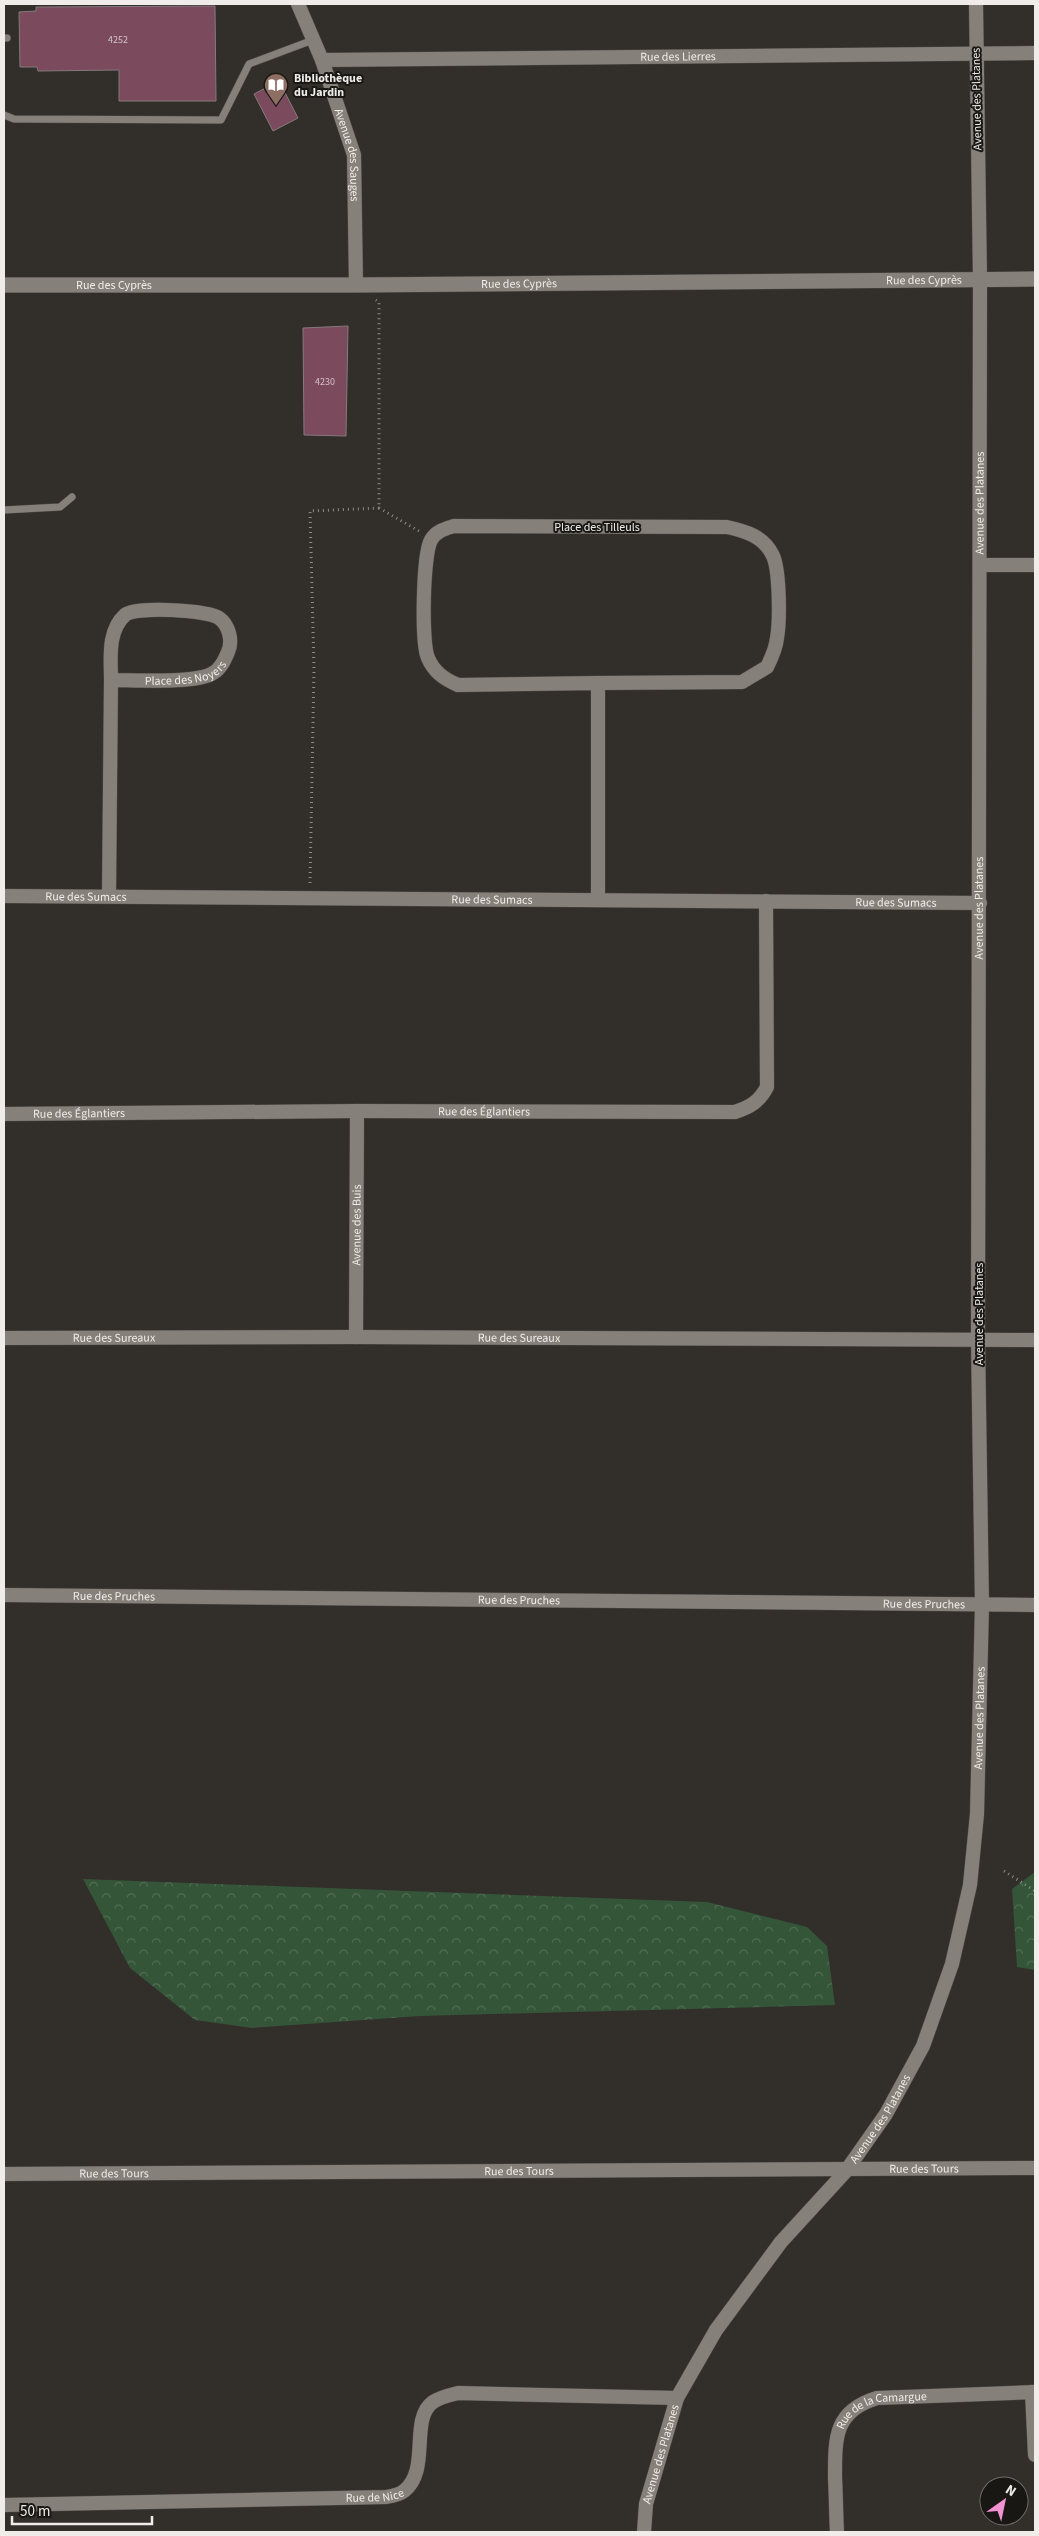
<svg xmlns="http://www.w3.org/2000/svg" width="1039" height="2536" font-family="'Source Sans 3',sans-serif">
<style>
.forest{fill:url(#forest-crowns)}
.building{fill:#7c4a5d;stroke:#847b7e}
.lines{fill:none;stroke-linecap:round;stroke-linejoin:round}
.lane-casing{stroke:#4d4946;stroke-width:8}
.street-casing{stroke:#4d4946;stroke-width:15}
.secondary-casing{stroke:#4d4946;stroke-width:16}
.path{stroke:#908d89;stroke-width:3;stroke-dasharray:1 4;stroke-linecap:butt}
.lane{stroke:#85807a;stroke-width:7}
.street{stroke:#85807a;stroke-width:14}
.secondary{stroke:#85807a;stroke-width:15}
.labels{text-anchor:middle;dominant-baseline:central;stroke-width:4;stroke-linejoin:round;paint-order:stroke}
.number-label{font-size:10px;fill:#d2c4c6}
.street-label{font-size:12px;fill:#efece9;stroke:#181714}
.poi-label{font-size:12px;font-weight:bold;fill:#efece9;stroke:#181714;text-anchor:start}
</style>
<defs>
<pattern id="forest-crowns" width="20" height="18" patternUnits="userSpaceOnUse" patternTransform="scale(1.25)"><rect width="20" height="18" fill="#345538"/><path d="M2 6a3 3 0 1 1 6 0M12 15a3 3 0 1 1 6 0" fill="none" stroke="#526e55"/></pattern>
</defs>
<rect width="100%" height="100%" fill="#322e29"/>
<g class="forest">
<path d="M1035 1872V1970L1017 1967 1012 1889Z"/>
<path d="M83 1879 707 1902 807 1927 827 1946 835 2005 420 2016 252 2028 195 2020 130 1968Z"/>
</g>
<g class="building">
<path d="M215 6 216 101H119V70L38 71 37 67H20L19 12 36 11V7Z"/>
<path d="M279 81 298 118 273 131 254 94Z"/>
<path d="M348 326 346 436 304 435 303 328Z"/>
</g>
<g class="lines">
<g class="lane-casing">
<g id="lane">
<path d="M4 38H7"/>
<path d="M4 115 14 119 221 120 249 64 313 40"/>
<path d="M4 510 60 507 72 497"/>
</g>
</g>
<g class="street-casing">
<g id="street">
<path id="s1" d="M298 4 322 60 354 155 356 285"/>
<path id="s2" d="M322 60 1035 53"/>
<path d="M980 565H1035"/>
<path id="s3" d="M4 896 980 903"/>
<path id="s4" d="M109 896 111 680C133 680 197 684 213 673 221 669 225 659 228 652 233 641 229 625 219 618 208 610 135 606 125 615 107 631 111 659 111 680"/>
<path d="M598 899V683L742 682 767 667C772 657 776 648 777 638 780 621 780 567 772 554 763 536 745 531 727 527L454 526C445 529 436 531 431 540 423 554 421 642 428 658 434 672 444 679 458 685L598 683"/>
<path id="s5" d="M4 1114 357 1111 735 1112C750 1107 759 1102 767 1087L766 901"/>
<path id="s6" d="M356 1337 357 1111"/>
<path id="s7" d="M4 1338 356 1337 1035 1340"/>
<path id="s8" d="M4 1595 1035 1605"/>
<path id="s9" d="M4 2174 1035 2168"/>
<path d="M1032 2392 1035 2455"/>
<path id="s10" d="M4 2505 386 2497C392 2496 399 2495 404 2491 431 2470 409 2419 433 2402 440 2397 450 2395 458 2393L677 2398"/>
<path id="s11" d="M644 2532 646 2504 677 2398 716 2330 781 2242 846 2171 886 2114 923 2046 952 1964 970 1885 977 1814 982 1605 978 1339 980 279 976 4"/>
<path id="s12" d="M837 2532C836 2514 836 2496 835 2478 835 2438 834 2411 877 2398L1035 2392"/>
</g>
</g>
<g class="secondary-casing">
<g id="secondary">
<path id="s13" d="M4 285H356L1035 279"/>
</g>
</g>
<g class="path">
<path d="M379 508 419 531"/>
<path d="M310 883 314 669 310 511 379 508V302L376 300"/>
<path d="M1004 1871 1035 1891"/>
</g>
<use href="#lane" class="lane"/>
<use href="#street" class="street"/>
<use href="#secondary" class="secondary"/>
</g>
<defs>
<g id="library-pin" transform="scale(1.25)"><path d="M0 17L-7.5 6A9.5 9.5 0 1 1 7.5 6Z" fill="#8d6e63" stroke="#181714"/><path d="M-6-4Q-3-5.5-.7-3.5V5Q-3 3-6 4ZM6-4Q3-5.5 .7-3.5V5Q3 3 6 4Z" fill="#fff"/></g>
</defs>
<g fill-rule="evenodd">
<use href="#library-pin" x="276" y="85"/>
</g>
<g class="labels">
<g class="number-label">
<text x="118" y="40">4252</text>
<text x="325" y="382">4230</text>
</g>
<g class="street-label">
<text stroke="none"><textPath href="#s2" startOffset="356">Rue des Lierres</textPath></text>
<text transform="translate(977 99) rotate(-91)">Avenue des Platanes</text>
<text stroke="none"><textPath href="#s1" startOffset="160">Avenue des Sauges</textPath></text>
<text stroke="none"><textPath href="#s13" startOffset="920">Rue des Cyprès</textPath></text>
<text stroke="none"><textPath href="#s13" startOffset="515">Rue des Cyprès</textPath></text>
<text stroke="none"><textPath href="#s13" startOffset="110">Rue des Cyprès</textPath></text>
<text stroke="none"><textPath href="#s11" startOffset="2120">Avenue des Platanes</textPath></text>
<text x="597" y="527">Place des Tilleuls</text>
<text stroke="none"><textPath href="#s4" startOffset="292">Place des Noyers</textPath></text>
<text stroke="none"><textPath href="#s3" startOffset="82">Rue des Sumacs</textPath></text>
<text stroke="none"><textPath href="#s3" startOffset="488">Rue des Sumacs</textPath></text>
<text stroke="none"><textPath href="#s3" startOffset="892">Rue des Sumacs</textPath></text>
<text stroke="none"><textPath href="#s11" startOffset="1715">Avenue des Platanes</textPath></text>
<text stroke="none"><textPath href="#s5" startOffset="480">Rue des Églantiers</textPath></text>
<text stroke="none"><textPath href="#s5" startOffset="75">Rue des Églantiers</textPath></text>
<text stroke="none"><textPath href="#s6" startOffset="112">Avenue des Buis</textPath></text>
<text transform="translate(979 1314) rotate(-90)">Avenue des Platanes</text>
<text stroke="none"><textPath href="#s7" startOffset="515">Rue des Sureaux</textPath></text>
<text stroke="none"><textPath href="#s7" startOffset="110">Rue des Sureaux</textPath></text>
<text stroke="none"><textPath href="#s8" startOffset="110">Rue des Pruches</textPath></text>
<text stroke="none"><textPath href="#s8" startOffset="515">Rue des Pruches</textPath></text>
<text stroke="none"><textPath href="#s8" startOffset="920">Rue des Pruches</textPath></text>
<text stroke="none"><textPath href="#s11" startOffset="905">Avenue des Platanes</textPath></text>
<text stroke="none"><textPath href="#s11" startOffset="485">Avenue des Platanes</textPath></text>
<text stroke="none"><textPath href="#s9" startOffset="920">Rue des Tours</textPath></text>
<text stroke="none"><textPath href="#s9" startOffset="515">Rue des Tours</textPath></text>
<text stroke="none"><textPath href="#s9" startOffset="110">Rue des Tours</textPath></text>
<text stroke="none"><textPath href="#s12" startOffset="154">Rue de la Camargue</textPath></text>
<text stroke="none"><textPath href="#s11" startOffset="80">Avenue des Platanes</textPath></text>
<text stroke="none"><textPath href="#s10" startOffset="371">Rue de Nice</textPath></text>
</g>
<g class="poi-label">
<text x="294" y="78">Bibliothèque<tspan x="294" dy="14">du Jardin</tspan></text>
</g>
</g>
<rect width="1039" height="2536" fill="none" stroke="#efece9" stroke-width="10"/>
<g transform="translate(1004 2501) rotate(33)"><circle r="24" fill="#181714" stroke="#6e6c69"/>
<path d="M0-4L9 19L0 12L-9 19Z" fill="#f491d3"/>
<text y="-8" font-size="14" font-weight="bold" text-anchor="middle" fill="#efece9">N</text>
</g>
<path d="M12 2516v8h140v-8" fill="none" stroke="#efece9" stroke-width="2.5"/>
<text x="20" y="2516" font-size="15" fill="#efece9" stroke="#181714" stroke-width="4" paint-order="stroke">50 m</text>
</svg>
